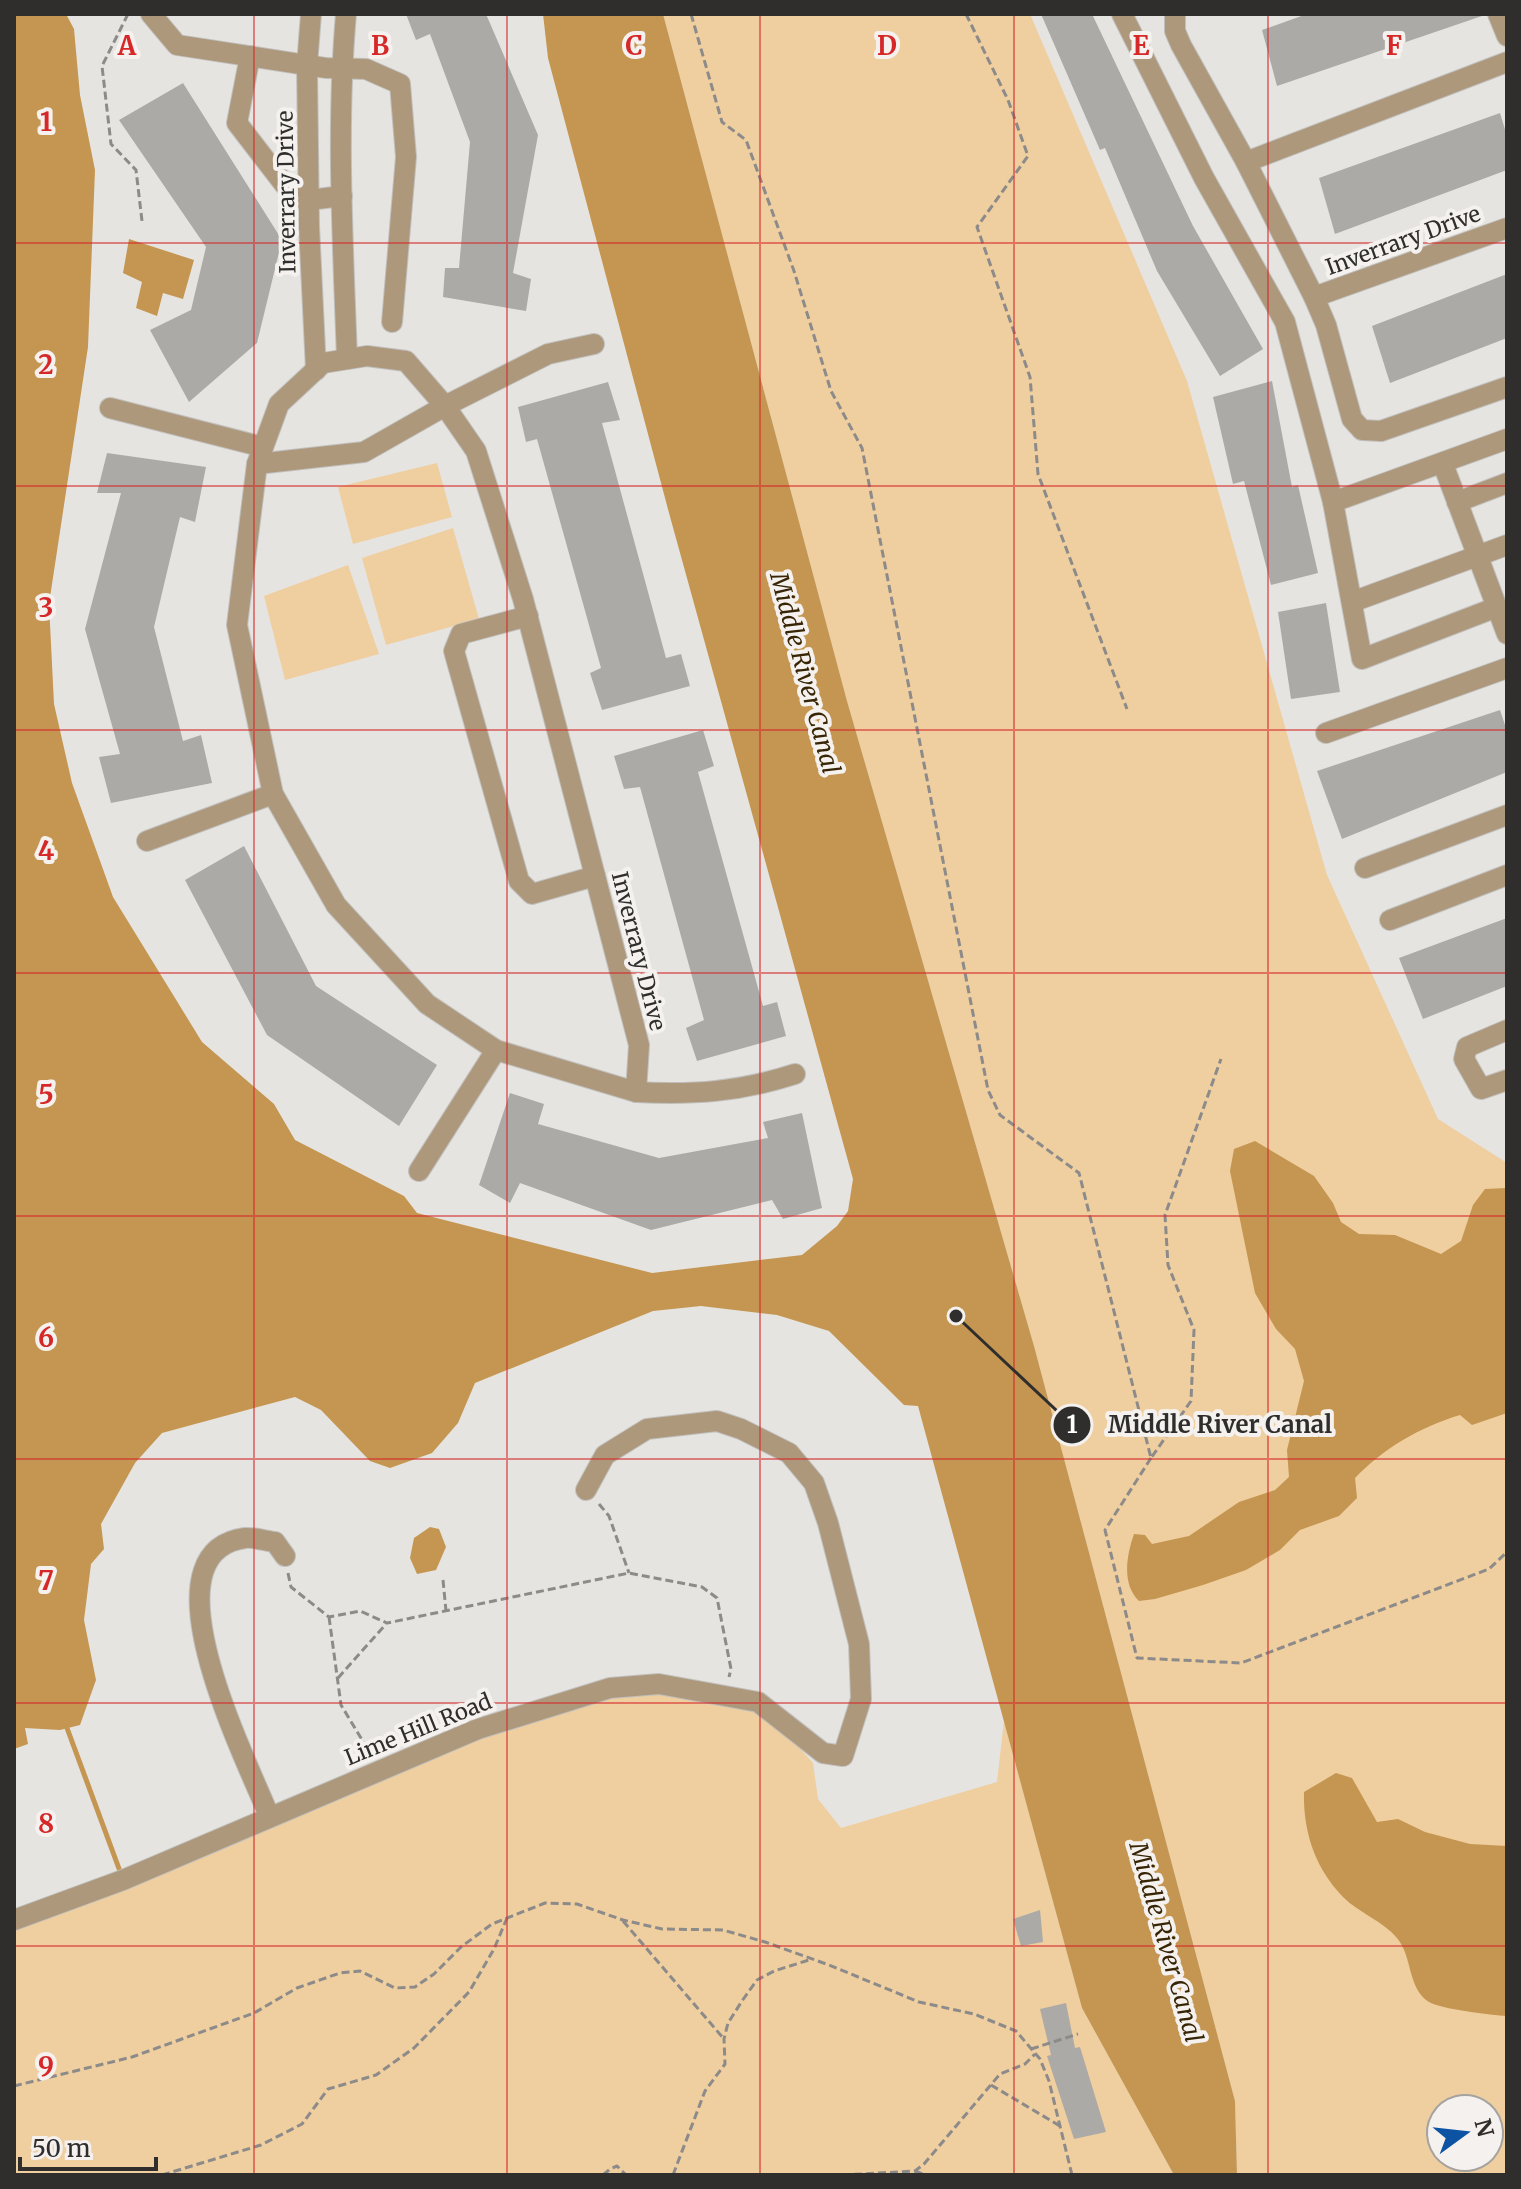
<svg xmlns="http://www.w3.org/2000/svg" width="1521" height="2189" font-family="Merriweather,serif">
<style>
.green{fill:#efce9f;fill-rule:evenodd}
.water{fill:#c49651}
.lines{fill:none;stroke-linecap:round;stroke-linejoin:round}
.stream{stroke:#c49651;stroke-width:5}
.building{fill:#acaaa7}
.minor-casing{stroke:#c1c0bd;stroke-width:22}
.path{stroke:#8d8b89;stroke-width:3;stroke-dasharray:8 4;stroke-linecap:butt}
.minor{stroke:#ad987c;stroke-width:20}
.grid{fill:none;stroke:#d62828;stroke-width:2;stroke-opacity:0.55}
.labels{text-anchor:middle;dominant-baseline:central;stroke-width:8;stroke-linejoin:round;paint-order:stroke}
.street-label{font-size:22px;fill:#2f2e2c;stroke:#f4f1ee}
.water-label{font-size:24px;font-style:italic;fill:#382505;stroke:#f4f1ee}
.grid-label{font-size:26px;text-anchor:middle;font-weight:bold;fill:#d62828;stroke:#f4f1ee;stroke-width:8;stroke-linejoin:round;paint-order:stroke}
.leader{fill:none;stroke:#2f2e2c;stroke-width:3}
.callout-dot{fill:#2f2e2c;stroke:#f4f1ee;stroke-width:3}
.mark-label{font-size:24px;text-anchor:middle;font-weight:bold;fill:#fff}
.callout-label{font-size:24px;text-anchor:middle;font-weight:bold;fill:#2f2e2c;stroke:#f4f1ee;stroke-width:8;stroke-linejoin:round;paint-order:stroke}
</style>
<rect width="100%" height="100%" fill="#e6e4e1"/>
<g class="green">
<path d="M663 14H1030L1187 381 1327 875 1438 1119 1507 1163V2175H1237L1235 2101 1034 1346 847 701ZM1441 2109H1489V2157H1441Z"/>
<path d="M437 463 452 517 353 544 338 487Z"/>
<path d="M453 528 479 619 386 645 362 558Z"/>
<path d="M348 565 379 654 285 680 264 596Z"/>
<path d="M610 1688 758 1702 813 1763 818 1799 841 1828 997 1782 1004 1721 1082 2008 1174 2175H14V1920L269 1816Z"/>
</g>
<g class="water">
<path d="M14 14H66L74 29 80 95 95 170 88 347 49 604 54 704 72 783 113 897 202 1042 274 1104 295 1140 404 1196 417 1213 652 1273 802 1255 837 1226 848 1211 853 1179 669 513 548 58 543 14H663L847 701 1034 1346 1235 2101 1237 2175H1174L1082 2008 918 1406 904 1405 829 1331 777 1315 701 1306 653 1311 475 1383 458 1423 432 1453 390 1468 370 1461 321 1410 295 1397 162 1433 135 1463 101 1524 104 1549 91 1564 84 1620 96 1680 80 1725 60 1730 25 1728 28 1744 14 1749Z"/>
<path d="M129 239 194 260 183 299 163 293 157 316 136 308 142 282 123 273Z"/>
<path d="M1255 1141 1314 1176 1333 1203 1341 1222 1359 1234 1395 1235 1441 1254 1461 1241 1473 1205 1485 1189 1507 1188V1413L1472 1425 1460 1415C1420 1427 1384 1448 1355 1478L1357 1498 1339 1516 1300 1530 1280 1550 1246 1570 1203 1585 1155 1599 1139 1601C1121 1584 1127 1554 1134 1534L1145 1535 1152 1544 1189 1536 1239 1502 1275 1490 1289 1477 1287 1450 1304 1381 1295 1349 1276 1329 1255 1293 1230 1171 1234 1149Z"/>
<path d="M430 1527 439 1529 446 1547 436 1570 417 1574 410 1558 414 1538Z"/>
<path d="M1336 1773 1352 1778 1377 1822 1398 1819 1425 1832 1470 1844 1507 1846V2016C1492 2015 1440 2009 1429 2002 1407 1988 1413 1957 1397 1938 1383 1921 1359 1913 1343 1897 1315 1868 1303 1832 1304 1792Z"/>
</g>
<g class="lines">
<path class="stream" d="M67 1728 121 1874"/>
</g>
<g class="building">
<path d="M406 14H486L538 135 513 273 531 279 526 311 443 297 445 268H459L470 142 430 34 416 40Z"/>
<path d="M1041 14H1092L1193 226 1263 349 1220 376 1157 271 1105 148 1100 150Z"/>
<path d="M1307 14H1482V16L1277 86 1262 30Z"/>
<path d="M183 83 282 240 257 343 189 402 150 330 191 310 206 247 119 120Z"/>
<path d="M1500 113 1507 136V170L1335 234 1319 178Z"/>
<path d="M1507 274V338L1390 383 1372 326Z"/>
<path d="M1272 381 1292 487 1298 485 1318 573 1271 585 1244 481 1233 484 1213 397Z"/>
<path d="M608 382 620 420 602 423 666 658 681 654 690 686 602 710 590 673 601 668 537 439 526 442 518 407Z"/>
<path d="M107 453 206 467 195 522 180 517 154 627 183 741 201 735 212 783 111 803 99 757 120 754 85 629 121 493H97Z"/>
<path d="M1326 603 1340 692 1291 699 1278 612Z"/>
<path d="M1500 710 1507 731V772L1342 839 1317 771Z"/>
<path d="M703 730 714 766 698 772 763 1006 777 1002 786 1036 697 1061 686 1028 704 1020 640 787 624 789 614 756Z"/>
<path d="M244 846 316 986 437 1065 399 1126 267 1035 185 880Z"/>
<path d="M1507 918V986L1423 1019 1399 958Z"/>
<path d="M510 1093 544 1104 538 1124 659 1158 768 1138 763 1122 802 1113 822 1208 783 1219 772 1200 651 1230 520 1183 510 1203 479 1185Z"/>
<path d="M1040 1910 1043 1942 1021 1946 1013 1919Z"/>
<path d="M1066 2003 1075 2048 1080 2047 1106 2132 1074 2139 1047 2056 1051 2055 1040 2009Z"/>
</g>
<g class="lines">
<g class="minor-casing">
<g id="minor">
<path d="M151 14 177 45 326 68 366 69 400 84 406 157 392 322"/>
<path d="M311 14 307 65 309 226 316 370"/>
<path d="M346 14C336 128 343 244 347 359"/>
<path d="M1122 14 1204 178 1285 322 1333 502 1507 439"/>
<path d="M1175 14V31L1181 45 1246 162 1314 297 1326 325 1352 419 1362 430 1381 431 1507 387"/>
<path d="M1498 14 1507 36"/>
<path d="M250 56 237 123 291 193 309 200 342 196"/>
<path d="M1246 162 1507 62"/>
<path d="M1314 297 1507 228"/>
<path d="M367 356 406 361 445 406 476 451 523 599 639 1045 636 1092 496 1050 427 1004 336 905 273 794 237 625 257 464 279 404 323 363Z"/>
<path d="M110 408 263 447"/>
<path d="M257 464 364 452 445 406 548 354 594 344"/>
<path d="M1443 464 1507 634"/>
<path d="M1333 502 1362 659 1497 607"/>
<path d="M1457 502 1507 483"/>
<path d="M1352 602 1507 545"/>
<path d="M528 616 461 634 454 651 519 881 532 894 595 876"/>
<path d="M1326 733 1507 668"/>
<path d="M147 841 273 794"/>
<path d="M1365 868 1507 815"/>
<path d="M1390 920 1507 875"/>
<path d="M1507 1030 1467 1047 1464 1059 1481 1089 1507 1080"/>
<path d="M636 1092C694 1095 739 1092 795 1074"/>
<path d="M419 1171 496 1050"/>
<path d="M269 1816C249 1764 139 1552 245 1538 254 1537 266 1541 275 1542L285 1556"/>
<path d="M14 1920 123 1880 478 1729 610 1688 659 1684 758 1702 823 1753 843 1756 861 1699 859 1644 828 1523 814 1483 789 1453 741 1429 717 1421 647 1429 605 1455 586 1490"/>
</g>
</g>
<g class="path">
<path d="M128 14 102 66 111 144 136 170 142 221"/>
<path d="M691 14 722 122 746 140 794 271 831 391 862 448 988 1090 1000 1115 1079 1173 1151 1458 1191 1401 1194 1330 1168 1265 1165 1215 1221 1059"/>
<path d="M966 14 1008 100 1028 156 977 227 1030 377 1038 474 1127 709"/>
<path d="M1151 1458 1105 1530 1137 1658 1241 1663 1489 1569 1507 1552"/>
<path d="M599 1504 609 1516 629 1573"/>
<path d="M288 1573 291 1587 329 1617 360 1611 387 1623 629 1573 702 1587 717 1598 731 1669 729 1677"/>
<path d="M443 1580 446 1611"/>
<path d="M329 1617 341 1705 370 1753"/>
<path d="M338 1678 386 1624"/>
<path d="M623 1921 724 2039"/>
<path d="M1031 2049 1078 2034"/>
<path d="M991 2085 1060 2126"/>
<path d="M14 2086 132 2057 254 2013 297 1988 340 1973 360 1971 395 1988 415 1987 434 1974 461 1947 492 1924 545 1903 577 1904 623 1920 662 1929 723 1930 765 1942 829 1965 919 2002 974 2014 1016 2031 1040 2059 1049 2081 1072 2175"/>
<path d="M915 2171 925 2175"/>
<path d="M162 2175 261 2145 302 2124 328 2089 376 2075 414 2048 469 1992 494 1949 507 1918"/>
<path d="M603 2175 610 2169 617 2166 626 2175"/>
<path d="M673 2175 705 2091 725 2064 724 2039 728 2023 742 2001 757 1980 774 1971 812 1959"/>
<path d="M842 2175 915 2171 924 2164 1000 2074 1025 2064 1035 2054"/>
</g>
<use href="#minor" class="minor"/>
</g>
<path class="grid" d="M254 14V2175M507 14V2175M760 14V2175M1014 14V2175M1268 14V2175M14 243H1507M14 486H1507M14 730H1507M14 973H1507M14 1216H1507M14 1459H1507M14 1703H1507M14 1946H1507"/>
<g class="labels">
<g class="street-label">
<text transform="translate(286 192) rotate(-91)">Inverrary Drive</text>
<text transform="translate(1403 240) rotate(-20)">Inverrary Drive</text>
<text transform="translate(639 951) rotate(76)">Inverrary Drive</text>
<text transform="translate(418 1729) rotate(-22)">Lime Hill Road</text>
</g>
<g class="water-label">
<text transform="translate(805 673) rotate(75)">Middle River Canal</text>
<text transform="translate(1166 1942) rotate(74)">Middle River Canal</text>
</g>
</g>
<g class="grid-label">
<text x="127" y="55">A</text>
<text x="380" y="55">B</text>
<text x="634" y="55">C</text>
<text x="887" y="55">D</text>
<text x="1141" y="55">E</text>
<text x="1394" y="55">F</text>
<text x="46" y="131">1</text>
<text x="46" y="374">2</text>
<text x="46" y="617">3</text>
<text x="46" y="860">4</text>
<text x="46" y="1104">5</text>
<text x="46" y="1347">6</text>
<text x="46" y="1590">7</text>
<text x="46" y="1833">8</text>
<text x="46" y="2076">9</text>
</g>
<path class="leader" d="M956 1316L1072 1425"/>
<g class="callout-dot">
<circle cx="956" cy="1316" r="8"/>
<circle cx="1072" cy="1425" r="20"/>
</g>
<g class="mark-label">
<text x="1072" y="1433">1</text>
</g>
<g class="callout-label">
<text x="1220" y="1433">Middle River Canal</text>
</g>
<rect width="1521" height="2189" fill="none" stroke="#2f2e2c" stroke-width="32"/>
<g transform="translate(1465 2133) rotate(75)"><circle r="38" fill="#f4f1ee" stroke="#a5a3a0" stroke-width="2"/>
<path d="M0-6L14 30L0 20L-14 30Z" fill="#0d53a3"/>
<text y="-12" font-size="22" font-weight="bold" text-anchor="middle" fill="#2f2e2c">N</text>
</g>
<path d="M20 2157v12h136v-12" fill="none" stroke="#2f2e2c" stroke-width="4"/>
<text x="32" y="2157" font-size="24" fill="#2f2e2c" stroke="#f4f1ee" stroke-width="6" paint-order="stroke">50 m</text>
</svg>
